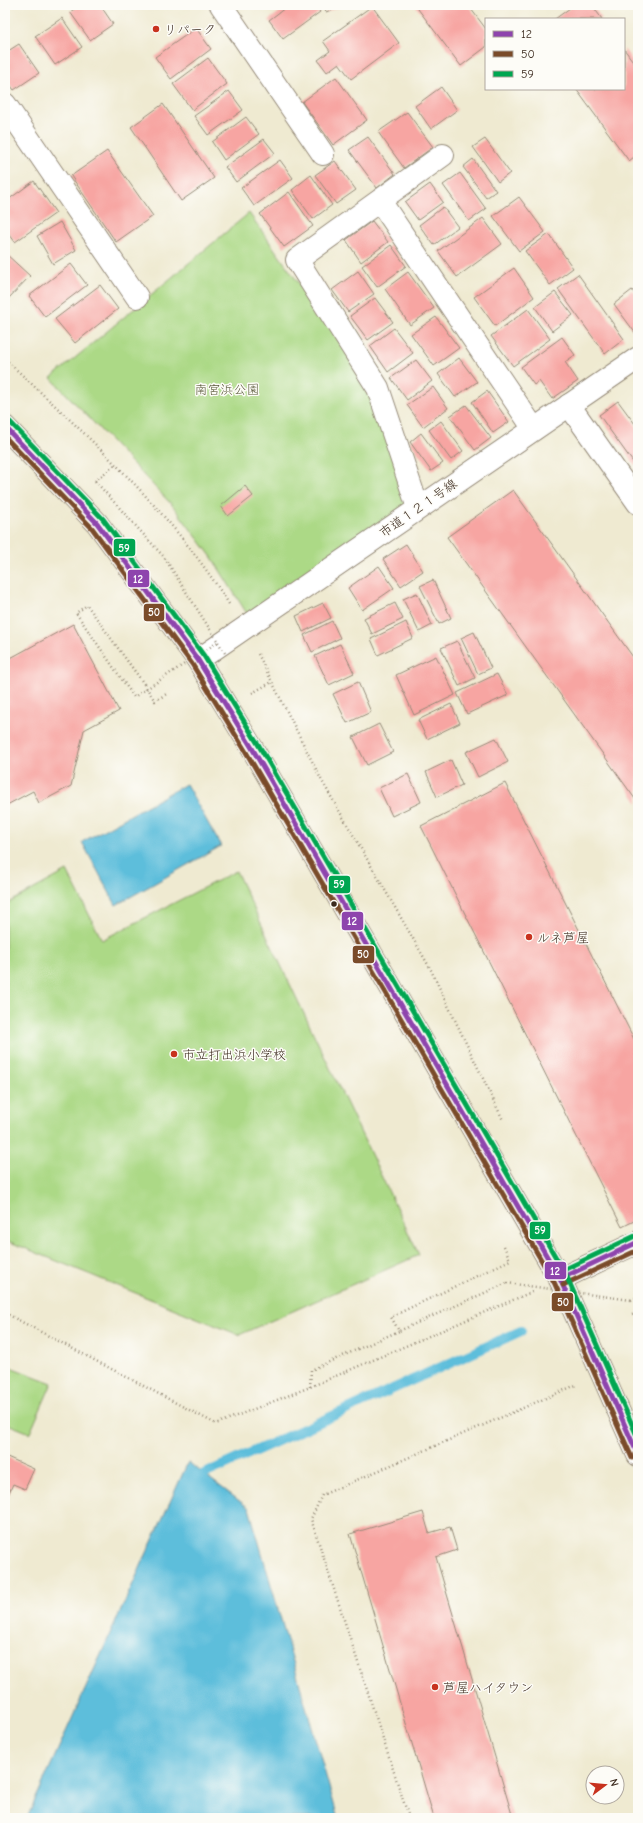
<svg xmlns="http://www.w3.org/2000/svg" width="643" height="1823" font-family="'Comic Neue','Klee One',sans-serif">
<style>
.green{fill:#acd986;stroke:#748252}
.water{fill:#5dbedb;stroke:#4c747c}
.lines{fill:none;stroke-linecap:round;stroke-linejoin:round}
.stream{stroke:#5dbedb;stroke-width:10}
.building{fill:#f7a5a2}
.street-casing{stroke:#958a78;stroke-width:24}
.secondary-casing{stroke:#958a78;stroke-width:24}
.path{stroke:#958a78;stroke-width:2.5;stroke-dasharray:1 3;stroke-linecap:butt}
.street{stroke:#fff;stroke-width:22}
.secondary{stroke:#fff;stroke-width:22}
.path-bridge{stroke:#958a78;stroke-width:2.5;stroke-dasharray:1 3;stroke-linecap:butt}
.bus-1-casing{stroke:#fdfcf7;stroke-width:8}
.bus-2-casing{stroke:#fdfcf7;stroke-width:8}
.bus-3-casing{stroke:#fdfcf7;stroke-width:8}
.bus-1{stroke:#8e44ad;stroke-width:5}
.bus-2{stroke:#7a4b2a;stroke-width:5}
.bus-3{stroke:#00a651;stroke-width:5}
.poi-dot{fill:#c8321e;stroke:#fdfcf7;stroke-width:1.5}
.bus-dot{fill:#3b2a1e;stroke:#fdfcf7;stroke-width:1.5}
.labels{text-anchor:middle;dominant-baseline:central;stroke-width:3;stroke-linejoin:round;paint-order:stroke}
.poi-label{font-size:13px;fill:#3b2a1e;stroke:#fdfcf7;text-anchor:start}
.park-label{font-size:13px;fill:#575638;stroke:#fdfcf7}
.street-label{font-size:13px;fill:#3b2a1e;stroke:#fdfcf7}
.line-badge{stroke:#fdfcf7;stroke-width:1.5}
.badge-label{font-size:11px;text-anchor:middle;font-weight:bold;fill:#fff}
</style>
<rect width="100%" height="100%" fill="#fdfcf7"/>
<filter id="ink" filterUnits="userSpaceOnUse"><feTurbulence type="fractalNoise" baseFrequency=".025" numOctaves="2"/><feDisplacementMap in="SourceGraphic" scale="8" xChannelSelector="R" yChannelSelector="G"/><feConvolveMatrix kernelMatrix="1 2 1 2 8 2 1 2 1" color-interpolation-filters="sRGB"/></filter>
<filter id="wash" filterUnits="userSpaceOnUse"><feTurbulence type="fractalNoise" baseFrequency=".012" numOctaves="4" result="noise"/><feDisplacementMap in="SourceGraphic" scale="16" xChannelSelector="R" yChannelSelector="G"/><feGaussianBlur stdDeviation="0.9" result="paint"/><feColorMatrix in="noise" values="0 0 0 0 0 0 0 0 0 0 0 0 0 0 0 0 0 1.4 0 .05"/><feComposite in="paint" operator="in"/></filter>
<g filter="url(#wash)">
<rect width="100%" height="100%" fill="#efead1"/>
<g class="green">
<path d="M249 213 373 388 411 506 249 617 211 556 173 506 51 378Z"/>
<path d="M67 871 102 940 236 871 419 1255 239 1335 5 1240V905Z"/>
<path d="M5 1365 52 1383 30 1433 5 1423Z"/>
</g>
<g class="water">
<path d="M186 784 221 846 116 905 82 842Z"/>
<path d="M188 1462 249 1508 338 1818H27Z"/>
</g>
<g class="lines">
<path class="stream" d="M204 1474 521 1331"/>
</g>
<g id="blocks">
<g class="building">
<path d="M80 5H100L113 24 90 40 70 12Z"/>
<path d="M289 5H316L320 12 283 39 269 20Z"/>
<path d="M324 5H344L326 12Z"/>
<path d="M415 5H468L486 29V47L461 66Z"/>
<path d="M574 5H592L602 19H555Z"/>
<path d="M372 6 399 43 351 79 339 63 327 72 318 60 330 51 323 41Z"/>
<path d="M62 18 82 47 55 65 35 36Z"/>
<path d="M196 28 211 49 171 79 155 57Z"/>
<path d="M19 44 39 73 14 90 5 78V53Z"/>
<path d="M624 49 638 68V154L629 161 576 89H624Z"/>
<path d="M208 58 227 84 192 110 173 84Z"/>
<path d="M336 77 367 120 333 145 302 102Z"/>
<path d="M441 87 457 110 431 129 415 106Z"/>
<path d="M229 91 243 110 208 135 194 116Z"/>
<path d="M163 104 214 178 181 201 131 127Z"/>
<path d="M407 112 433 147 404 168 378 132Z"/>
<path d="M246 117 259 134 224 160 212 142Z"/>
<path d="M368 137 395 174 377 188 349 150Z"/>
<path d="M264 139 275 153 236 182 225 167Z"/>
<path d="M485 139 510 173 498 182 473 147Z"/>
<path d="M107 151 153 216 116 242 71 176Z"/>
<path d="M473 159 496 191 486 198 463 167Z"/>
<path d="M280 160 293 178 254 206 241 188Z"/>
<path d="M335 161 356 190 336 204 315 175Z"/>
<path d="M460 173 486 209 469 221 443 185Z"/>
<path d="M311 175 332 205 313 219 292 190Z"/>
<path d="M34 181 56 213 15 242 5 228V202Z"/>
<path d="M430 184 443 202 418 220 405 202Z"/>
<path d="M289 192 313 226 284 247 260 214Z"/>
<path d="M519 197 545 232 519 251 493 216Z"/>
<path d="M443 207 458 227 434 245 419 225Z"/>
<path d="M483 218 502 244 457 277 438 251Z"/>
<path d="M372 221 388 242 361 262 346 240Z"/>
<path d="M60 222 76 250 53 264 37 236Z"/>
<path d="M549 234 573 268 550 285 525 251Z"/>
<path d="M391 245 406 266 377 287 362 266Z"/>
<path d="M5 253 30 276 6 301 5 300Z"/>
<path d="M71 264 87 285 45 317 29 296Z"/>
<path d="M514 268 534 297 495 326 474 297Z"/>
<path d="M358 271 374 294 348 312 332 290Z"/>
<path d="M408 272 434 308 410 325 385 289Z"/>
<path d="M578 274 624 339 605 354 558 289Z"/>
<path d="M100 285 118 309 75 343 55 319Z"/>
<path d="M632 290 638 298V332L636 334 614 304Z"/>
<path d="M555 292 573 315 552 331 535 307Z"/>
<path d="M375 298 393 322 368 340 350 316Z"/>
<path d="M528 309 550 339 513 366 491 336Z"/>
<path d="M436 317 459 348 434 366 411 334Z"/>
<path d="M394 328 413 353 388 372 370 346Z"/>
<path d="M562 337 575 355 565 362 578 381 552 399 539 381 534 385 521 367Z"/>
<path d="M459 358 477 382 455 397 438 374Z"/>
<path d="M416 360 432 381 407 400 391 378Z"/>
<path d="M433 387 448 408 423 427 407 405Z"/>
<path d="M487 391 509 422 493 433 472 402Z"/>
<path d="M618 401 638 428V463L635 465 599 415Z"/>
<path d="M466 405 491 438 475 450 450 416Z"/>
<path d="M441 421 463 451 451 460 429 430Z"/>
<path d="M421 433 443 463 431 471 410 442Z"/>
<path d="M245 486 253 496 228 516 221 506Z"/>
<path d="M513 490 638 664V803L447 537Z"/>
<path d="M406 544 423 571 401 586 383 559Z"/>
<path d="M379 566 394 588 362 610 348 588Z"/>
<path d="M433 580 451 618 439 624 420 586Z"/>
<path d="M417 593 432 625 419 632 403 599Z"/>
<path d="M323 603 331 618 303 632 296 616Z"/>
<path d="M395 603 403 619 372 634 364 618Z"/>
<path d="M332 621 340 638 312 652 304 635Z"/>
<path d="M406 622 413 638 378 655 371 639Z"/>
<path d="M73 624 119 711 84 730 71 786 39 803 33 791 5 806V661Z"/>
<path d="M474 632 491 668 478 674 461 638Z"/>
<path d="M457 641 475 678 459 686 441 648Z"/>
<path d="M340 644 354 673 329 685 315 656Z"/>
<path d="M436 656 455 695 414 715 396 675Z"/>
<path d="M497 674 508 695 467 714 457 693Z"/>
<path d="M358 682 371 712 347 723 333 694Z"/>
<path d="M451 704 460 723 427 739 418 720Z"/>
<path d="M379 724 393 752 367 765 353 737Z"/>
<path d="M496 738 508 762 478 777 466 752Z"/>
<path d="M451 760 462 785 437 797 426 772Z"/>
<path d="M408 774 421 802 392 816 379 788Z"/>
<path d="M505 783 638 1047V1219L622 1227 421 826Z"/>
<path d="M5 1456 34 1469 25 1489 13 1484 8 1495 5 1493Z"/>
<path d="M423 1512 429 1533 450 1527 457 1550 436 1557 513 1818H434L350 1534Z"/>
</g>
</g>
</g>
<g filter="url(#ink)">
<use href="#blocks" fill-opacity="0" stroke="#958a78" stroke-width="1"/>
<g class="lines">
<g class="street-casing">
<g id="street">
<path d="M221 5 323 154"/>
<path d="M5 104 137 297"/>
<path d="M380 201 534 429"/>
<path d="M569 405 638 503"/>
<path d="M418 508 378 388 297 260 443 155"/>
<path d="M198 660 638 358"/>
<path d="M560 1279 638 1242"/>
</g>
</g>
<g class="secondary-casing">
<path id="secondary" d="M5 427 97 523 198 660 252 748 560 1279 638 1455"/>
</g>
<g class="path">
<path d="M5 359C87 436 169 508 229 604"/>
<path d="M95 481 116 464"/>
<path d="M258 654 322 781 430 968 503 1120"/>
<path d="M144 684 155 701 168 693"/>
<path d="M252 693 272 682"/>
<path d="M504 1246 510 1260 391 1317 399 1331 507 1283"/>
<path d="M631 1300 638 1297"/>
<path d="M5 1313 216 1424 310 1387 534 1291"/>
<path d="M632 1315 638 1313"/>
<path d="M310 1387 311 1370 399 1331"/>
<path d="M409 1818 311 1519 322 1495 576 1385"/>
</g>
<use href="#street" class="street"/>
<use href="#secondary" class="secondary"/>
<g class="path-bridge">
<path d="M95 481 164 557 218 642 134 697 76 613 87 605 144 684"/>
<path d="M218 642 225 653"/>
<path d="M507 1283 631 1300"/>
</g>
<g class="bus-1-casing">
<g id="bus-1">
<path d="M5 427 97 523 198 660 252 748 560 1279 638 1455"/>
<path d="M560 1279 638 1242"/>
</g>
</g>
<g class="bus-2-casing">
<g id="bus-2">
<path d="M5 437 92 528 192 664 246 752 554 1282 632 1458"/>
<path d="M563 1285 638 1250"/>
</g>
</g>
<g class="bus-3-casing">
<g id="bus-3">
<path d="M10 422 103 519 204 656 258 744 566 1275 638 1438"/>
<path d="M557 1273 635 1236"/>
</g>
</g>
<use href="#bus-1" class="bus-1"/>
<use href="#bus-2" class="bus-2"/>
<use href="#bus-3" class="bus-3"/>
</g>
</g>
<g class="poi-dot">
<circle cx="156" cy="29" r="4"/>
<circle cx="529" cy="937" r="4"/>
<circle cx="174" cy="1054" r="4"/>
<circle cx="435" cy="1687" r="4"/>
</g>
<circle class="bus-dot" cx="334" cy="904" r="3.5"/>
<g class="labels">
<g class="poi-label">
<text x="164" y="29">リパーク</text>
<text x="537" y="937">ルネ芦屋</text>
<text x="182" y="1054">市立打出浜小学校</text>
<text x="443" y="1687">芦屋ハイタウン</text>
</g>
<g class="park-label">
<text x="227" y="389">南宮浜公園</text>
</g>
<g class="street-label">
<text transform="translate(418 508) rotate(-35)">市道１２１号線</text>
</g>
</g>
<g class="line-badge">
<rect x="113" y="538" width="23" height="19" rx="4" fill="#00a651"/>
<rect x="127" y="569" width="23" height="19" rx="4" fill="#8e44ad"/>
<rect x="143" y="603" width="22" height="19" rx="4" fill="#7a4b2a"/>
<rect x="328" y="875" width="23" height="19" rx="4" fill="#00a651"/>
<rect x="341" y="911" width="23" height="20" rx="4" fill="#8e44ad"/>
<rect x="352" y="945" width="23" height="19" rx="4" fill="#7a4b2a"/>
<rect x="529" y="1221" width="22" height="19" rx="4" fill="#00a651"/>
<rect x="544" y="1261" width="23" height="19" rx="4" fill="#8e44ad"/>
<rect x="551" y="1292" width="23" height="20" rx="4" fill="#7a4b2a"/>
</g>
<g class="badge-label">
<text x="124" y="552">59</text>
<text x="138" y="583">12</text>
<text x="154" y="616">50</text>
<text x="339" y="888">59</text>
<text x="352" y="925">12</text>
<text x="363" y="958">50</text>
<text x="540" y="1234">59</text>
<text x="555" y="1275">12</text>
<text x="563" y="1306">50</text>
</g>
<rect width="643" height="1823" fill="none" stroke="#fdfcf7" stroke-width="20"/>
<rect x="485" y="18" width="140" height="72" fill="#fdfcf7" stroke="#afa8a0"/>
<rect x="493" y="31" width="20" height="6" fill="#8e44ad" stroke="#afa8a0"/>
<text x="521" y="38" font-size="12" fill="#3b2a1e">12</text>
<rect x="493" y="51" width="20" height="6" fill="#7a4b2a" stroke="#afa8a0"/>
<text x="521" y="58" font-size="12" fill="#3b2a1e">50</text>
<rect x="493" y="71" width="20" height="6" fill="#00a651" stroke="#afa8a0"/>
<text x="521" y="78" font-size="12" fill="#3b2a1e">59</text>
<g transform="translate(605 1785) rotate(74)"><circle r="19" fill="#fdfcf7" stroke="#afa8a0"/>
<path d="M0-3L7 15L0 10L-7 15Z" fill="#c8321e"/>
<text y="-6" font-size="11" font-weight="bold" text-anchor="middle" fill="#3b2a1e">N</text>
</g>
</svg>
